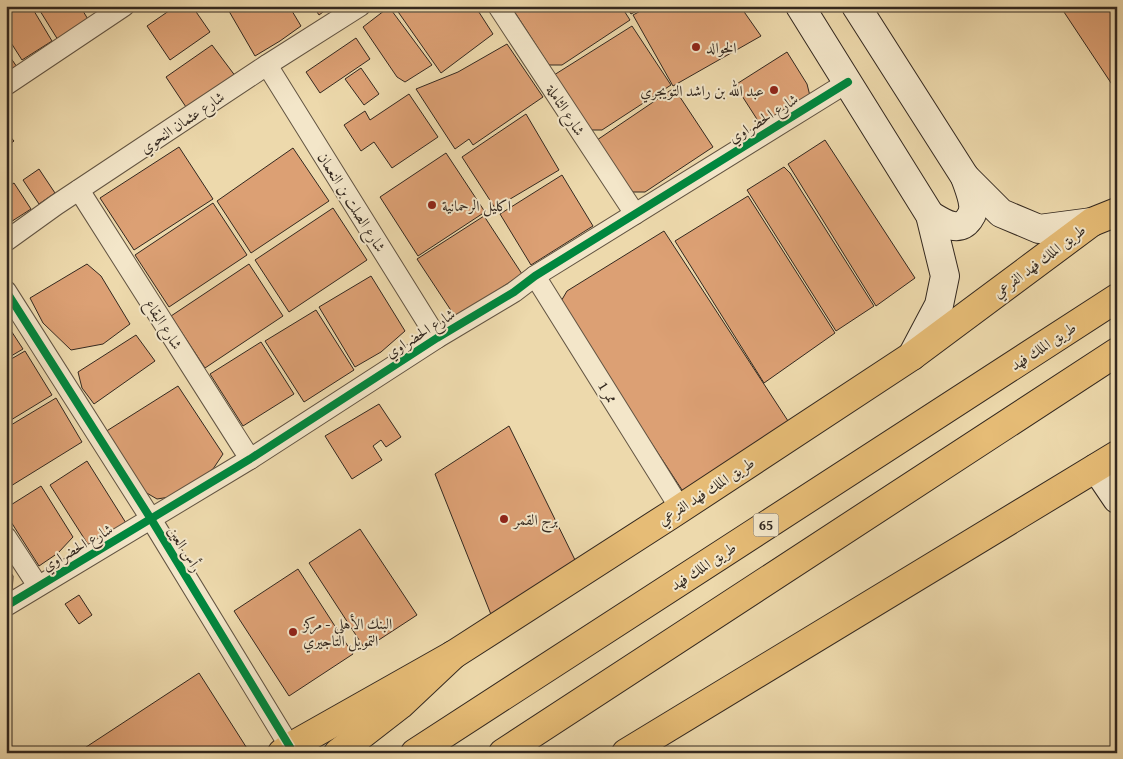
<svg xmlns="http://www.w3.org/2000/svg" width="1123" height="759" font-family="'Gentium Book Plus',Amiri,serif">
<style>
.building{fill:#dca074;stroke:#33281f}
.lines{fill:none;stroke-linecap:round;stroke-linejoin:round}
.street-casing{stroke:#625442;stroke-width:22}
.secondary-casing{stroke:#33281f;stroke-width:30}
.primary-casing{stroke:#33281f;stroke-width:30}
.highway-casing{stroke:#33281f;stroke-width:30}
.street{stroke:#f3e6c9;stroke-width:20}
.secondary{stroke:#f3e6c9;stroke-width:28}
.primary{stroke:#e6bc76;stroke-width:28}
.highway{stroke:#e6bc76;stroke-width:28}
.cycleway-casing{stroke:#f3e6c9;stroke-width:11}
.cycleway{stroke:#00873e;stroke-width:8}
.poi-dot{fill:#8f2418;stroke:#f3e6c9;stroke-width:2}
.labels{text-anchor:middle;dominant-baseline:central;stroke-width:4;stroke-linejoin:round;paint-order:stroke}
.shield{fill:#f3e6c9;stroke:#6d6152;stroke-width:1}
.shield-label{font-size:14px;font-weight:bold;fill:#33281f}
.poi-label{font-size:15px;fill:#33281f;stroke:#f3e6c9;text-anchor:start}
.street-label{font-size:15px;fill:#33281f;stroke:#f3e6c9}
</style>
<rect width="100%" height="100%" fill="#edd9ac"/>
<filter id="stains"><feTurbulence type="fractalNoise" baseFrequency=".004" numOctaves="4"/><feColorMatrix values="0 0 0 0 .2 0 0 0 0 .09 0 0 0 0 .02 0 0 0 .5 -.17"/></filter>
<radialGradient id="worn" r=".72"><stop offset=".6" stop-color="#630" stop-opacity="0"/><stop offset="1" stop-color="#630" stop-opacity=".3"/></radialGradient>
<g class="building">
<path d="M6 6H31L52 41 22 60 6 35Z"/>
<path d="M37 6H80L89 21 58 40Z"/>
<path d="M176 6H192L210 32 170 60 147 26Z"/>
<path d="M226 6H289L301 26 280 41 255 56Z"/>
<path d="M313 6H331L319 15Z"/>
<path d="M394 6H475L493 34 441 73Z"/>
<path d="M521 6H621L630 20 562 65H549L514 11Z"/>
<path d="M626 6H646L631 14Z"/>
<path d="M650 6H740L761 36 673 86 633 15Z"/>
<path d="M1060 6H1117V92Z"/>
<path d="M389 7 432 65 405 82 397 77 363 27Z"/>
<path d="M632 26 671 85 602 130H589L554 75Z"/>
<path d="M356 38 370 59 320 93 306 72Z"/>
<path d="M507 44 543 97 473 145 469 139 455 149 416 89 458 72Z"/>
<path d="M212 45 236 77 188 110 166 77Z"/>
<path d="M6 51 17 67 6 74Z"/>
<path d="M787 52 807 84 810 96 762 127 735 85Z"/>
<path d="M361 68 379 94 364 105 345 79Z"/>
<path d="M674 88 713 147 645 192H632L597 140Z"/>
<path d="M409 94 438 137 392 168 374 142 361 151 344 125 365 111 370 120Z"/>
<path d="M526 114 559 170 495 208 462 157Z"/>
<path d="M6 132 14 141 6 147Z"/>
<path d="M825 140 915 278 876 306 788 164Z"/>
<path d="M179 147 213 199 134 250 100 198Z"/>
<path d="M293 148 329 201 251 253 217 201Z"/>
<path d="M446 153 485 212 418 256 380 197Z"/>
<path d="M784 167 790 173 874 306 836 331 747 190Z"/>
<path d="M39 169 55 193 39 204 23 180Z"/>
<path d="M562 175 593 226 531 265 500 214Z"/>
<path d="M14 183 31 209 6 225V188Z"/>
<path d="M748 196 835 333 764 383 675 241Z"/>
<path d="M213 203 247 255 169 307 135 255Z"/>
<path d="M333 208 367 260 289 312 255 260Z"/>
<path d="M484 216 522 274 456 318 417 259Z"/>
<path d="M664 231 790 424 684 493 560 303 567 291Z"/>
<path d="M87 264 101 276 130 324 103 344 71 350 43 323 30 298Z"/>
<path d="M249 264 283 316 205 368 171 316Z"/>
<path d="M371 276 405 331 381 352 355 367 319 307Z"/>
<path d="M316 310 354 370 304 402 265 341Z"/>
<path d="M6 323 23 349 6 359Z"/>
<path d="M136 335 155 361 94 404 82 388 78 372Z"/>
<path d="M261 342 294 394 243 426 210 374Z"/>
<path d="M25 351 52 395 6 423V362Z"/>
<path d="M178 386 223 454 213 469 176 496 157 499 145 492 105 432Z"/>
<path d="M56 398 82 442 6 489V428Z"/>
<path d="M379 404 401 437 386 447 381 440 373 446 382 460 352 479 325 436Z"/>
<path d="M509 426 577 564 492 617 435 474Z"/>
<path d="M87 461 126 523 89 546 50 485Z"/>
<path d="M41 486 73 537 58 553 39 566 6 514V508Z"/>
<path d="M360 529 417 615 365 649 309 563Z"/>
<path d="M6 565 13 576 12 594 6 597Z"/>
<path d="M298 569 353 654 289 696 234 611Z"/>
<path d="M79 595 92 615 79 624 65 604Z"/>
<path d="M199 673 250 753H77Z"/>
</g>
<g class="lines">
<g class="street-casing">
<g id="street">
<path d="M498 6 635 214"/>
<path d="M267 65 437 338"/>
<path d="M6 85 124 6"/>
<path d="M79 190 250 459"/>
<path d="M6 241 56 205 267 65 360 6"/>
<path d="M535 276 680 508"/>
<path d="M6 291 151 519 290 747"/>
<path d="M6 537 38 586"/>
<path d="M6 606 250 459 437 338 514 292 535 276 848 82"/>
</g>
</g>
<g class="secondary-casing">
<g id="secondary">
<path d="M800 6 930 215 945 276 939 305 912 356"/>
<path d="M856 6 965 177 1001 213 1039 229 1092 222"/>
<path d="M930 215C942 222 958 234 969 219 972 215 974 209 973 204 972 195 968 186 965 177"/>
<path d="M1096 468 1117 499"/>
</g>
</g>
<g class="primary-casing">
<g id="primary">
<path d="M282 753 290 747 453 655 669 516 912 356 1092 222 1117 212"/>
<path d="M626 753 1117 455"/>
</g>
</g>
<g class="highway-casing">
<g id="highway">
<path d="M338 753 400 705 453 655"/>
<path d="M415 753 1117 298"/>
<path d="M503 753 1117 352"/>
</g>
</g>
<use href="#street" class="street"/>
<use href="#secondary" class="secondary"/>
<use href="#primary" class="primary"/>
<use href="#highway" class="highway"/>
<g class="cycleway-casing">
<g id="cycleway">
<path d="M6 291 151 519 290 747"/>
<path d="M6 606 250 459 437 338 514 292 535 276 848 82"/>
</g>
</g>
<use href="#cycleway" class="cycleway"/>
</g>
<g class="poi-dot">
<circle cx="696" cy="47" r="5"/>
<circle cx="774" cy="90" r="5"/>
<circle cx="432" cy="205" r="5"/>
<circle cx="504" cy="519" r="5"/>
<circle cx="293" cy="632" r="5"/>
</g>
<g class="labels">
<rect class="shield" x="753.5" y="513.5" width="25" height="23" rx="4"/>
<g class="shield-label">
<text x="766" y="525">65</text>
</g>
<g class="poi-label">
<text x="706" y="47">الخوالد</text>
<text x="764" y="90" text-anchor="end">عبد الله بن راشد التويجري</text>
<text x="442" y="205">اكليل الرحمانية</text>
<text x="514" y="519">برج القمر</text>
<text x="303" y="623">البنك الأهلي - مركز<tspan x="303" dy="17">التمويل التاجيري</tspan></text>
</g>
<g class="street-label">
<text transform="translate(566 110) rotate(57)">شارع الثاملة</text>
<text transform="translate(763 118) rotate(-32)">شارع الحضراوي</text>
<text transform="translate(182 122) rotate(-34)">شارع عثمان النحوي</text>
<text transform="translate(352 202) rotate(58)">شارع الصلت بن النعمان</text>
<text transform="translate(1039 261) rotate(-37)">طريق الملك فهد الفرعي</text>
<text transform="translate(164 324) rotate(58)">شارع البقاع</text>
<text transform="translate(420 333) rotate(-32)">شارع الحضراوي</text>
<text transform="translate(1043 346) rotate(-33)">طريق الملك فهد</text>
<text transform="translate(608 392) rotate(58)">ممر 1</text>
<text transform="translate(706 491) rotate(-33)">طريق الملك فهد الفرعي</text>
<text transform="translate(77 547) rotate(-30)">شارع الحضراوي</text>
<text transform="translate(185 549) rotate(59)">رأس العين</text>
<text transform="translate(703 566) rotate(-33)">طريق الملك فهد</text>
</g>
</g>
<rect width="1123" height="759" fill="none" stroke="#edd9ac" stroke-width="25"/>
<rect x="8" y="8" width="1108" height="744" fill="none" stroke="#33281f" stroke-width="2.5"/>
<rect x="12" y="12" width="1098" height="734" fill="none" stroke="#33281f"/>
<rect width="100%" height="100%" filter="url(#stains)"/>
<rect width="100%" height="100%" fill="url(#worn)"/>
</svg>
